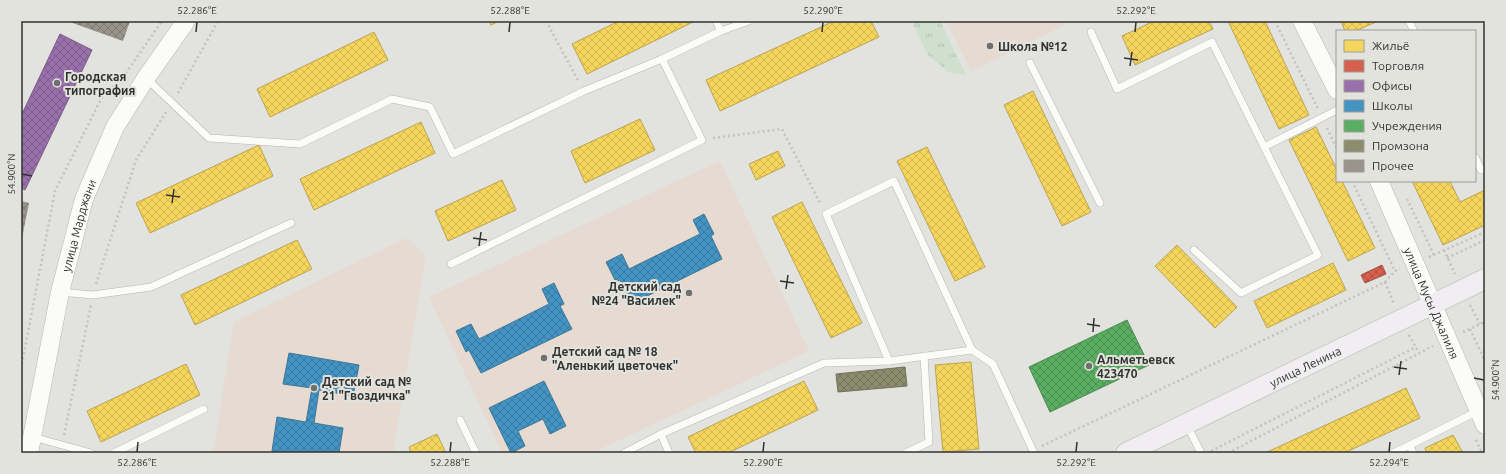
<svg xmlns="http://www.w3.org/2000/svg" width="1506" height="474" font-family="Ubuntu,sans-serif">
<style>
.education{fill:#e6dad1}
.grass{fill:url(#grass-tufts)}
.homes{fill:url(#homes-cross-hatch);stroke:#bba44f}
.shops{fill:url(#shops-cross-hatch);stroke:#a55245}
.offices{fill:url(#offices-cross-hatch);stroke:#7a5d86}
.schools{fill:url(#schools-cross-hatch);stroke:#3e7697}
.public{fill:url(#public-cross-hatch);stroke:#4e8953}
.industry{fill:url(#industry-cross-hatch);stroke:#71715c}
.building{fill:url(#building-cross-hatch)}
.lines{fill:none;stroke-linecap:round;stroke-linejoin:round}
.service-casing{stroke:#b5b5b3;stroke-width:8}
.tertiary-casing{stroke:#b5b5b3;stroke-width:19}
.secondary-casing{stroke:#b5b5b3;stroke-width:21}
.path{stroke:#c2c2c1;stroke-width:2.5;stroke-dasharray:2 3;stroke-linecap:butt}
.service{stroke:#fbfbfa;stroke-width:7}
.tertiary{stroke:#fbfbfa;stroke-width:18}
.secondary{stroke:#f0eef0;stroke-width:20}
.ticks{fill:none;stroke:#323231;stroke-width:1.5}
.poi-dot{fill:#70706e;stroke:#e3e3de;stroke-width:1.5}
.labels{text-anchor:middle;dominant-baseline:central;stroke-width:4;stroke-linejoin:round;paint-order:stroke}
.poi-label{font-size:12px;font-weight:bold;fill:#323231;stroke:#e3e3de;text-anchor:start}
.street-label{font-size:12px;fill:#323231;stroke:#e3e3de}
.neatline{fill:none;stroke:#323231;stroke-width:1.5}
.ticks-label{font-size:10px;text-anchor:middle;fill:#323231}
</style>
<defs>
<pattern id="grass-tufts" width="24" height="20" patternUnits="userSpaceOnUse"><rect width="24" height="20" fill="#cfe0cf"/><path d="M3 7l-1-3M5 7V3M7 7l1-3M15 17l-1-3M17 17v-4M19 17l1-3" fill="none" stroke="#b2c1b2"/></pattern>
<pattern id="homes-cross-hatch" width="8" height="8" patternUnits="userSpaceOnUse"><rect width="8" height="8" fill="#f6d55c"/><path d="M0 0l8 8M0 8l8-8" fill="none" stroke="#d3b750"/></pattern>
<pattern id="shops-cross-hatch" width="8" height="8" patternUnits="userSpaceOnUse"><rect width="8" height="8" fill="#d6604d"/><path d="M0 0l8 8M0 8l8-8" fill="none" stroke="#ae5041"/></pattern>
<pattern id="offices-cross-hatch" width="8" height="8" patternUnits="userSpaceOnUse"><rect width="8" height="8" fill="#9970ab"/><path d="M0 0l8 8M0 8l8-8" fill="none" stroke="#7d5d8c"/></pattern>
<pattern id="schools-cross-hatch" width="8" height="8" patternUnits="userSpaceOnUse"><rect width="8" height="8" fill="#4393c3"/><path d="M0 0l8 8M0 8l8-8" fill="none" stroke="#39799f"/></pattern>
<pattern id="public-cross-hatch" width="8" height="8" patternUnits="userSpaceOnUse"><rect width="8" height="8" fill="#5aae61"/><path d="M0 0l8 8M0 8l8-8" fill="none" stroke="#4b8e51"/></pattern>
<pattern id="industry-cross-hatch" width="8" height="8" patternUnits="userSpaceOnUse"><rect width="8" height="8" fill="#8c8c6e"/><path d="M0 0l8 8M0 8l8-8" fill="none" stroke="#73735b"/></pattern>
<pattern id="building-cross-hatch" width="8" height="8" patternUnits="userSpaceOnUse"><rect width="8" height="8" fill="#99938c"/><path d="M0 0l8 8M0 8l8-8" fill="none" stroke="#7d7973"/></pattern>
</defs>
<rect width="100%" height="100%" fill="#e2e2df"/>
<g class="education">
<path d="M946 21H1073L971 71Z"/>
<path d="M720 161 809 351 592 453H502L429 297Z"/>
<path d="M406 238 426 255 393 453H213L234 322Z"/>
</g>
<path class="grass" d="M912 21H940L966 75 948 72 927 54Z"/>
<g class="homes">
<path d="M489 21H499L491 25Z"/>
<path d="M619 21H695L587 74 572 44Z"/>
<path d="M834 21H871L879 37 720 111 706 80Z"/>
<path d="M1154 21H1209L1213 29 1135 65 1122 36Z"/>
<path d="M1228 21H1265L1309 115 1279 129Z"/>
<path d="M1341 21H1375L1376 22 1355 31H1345Z"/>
<path d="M374 32 388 60 270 117 257 89Z"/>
<path d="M1033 91 1091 212 1062 226 1004 105Z"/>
<path d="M640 119 655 150 585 183 571 151Z"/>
<path d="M421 122 435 153 314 210 300 179Z"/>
<path d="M1316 127 1337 170V181H1342L1375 248 1348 261 1289 140Z"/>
<path d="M259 145 273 176 150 233 136 203Z"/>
<path d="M927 147 985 267 955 281 897 161Z"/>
<path d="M778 151 785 166 756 180 749 164Z"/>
<path d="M502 180 516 210 448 241 435 211Z"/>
<path d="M1412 181H1450L1460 202 1485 190V225L1443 245Z"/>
<path d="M802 202 862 323 831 338 772 217Z"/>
<path d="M297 240 312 269 195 325 181 295Z"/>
<path d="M1177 245 1237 307 1215 328 1155 266Z"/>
<path d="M1333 263 1346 290 1267 328 1254 301Z"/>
<path d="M971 362 979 449 943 452 935 365Z"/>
<path d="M186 364 200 395 101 442 87 411Z"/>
<path d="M804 381 818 410 728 453H696L688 437Z"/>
<path d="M1406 388 1420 418 1344 453H1265Z"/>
<path d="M437 434 446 453H411L409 447Z"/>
<path d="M1453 435 1463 453H1427L1425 448Z"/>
</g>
<path class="shops" d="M1382 265 1386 274 1365 283 1361 275Z"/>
<path class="offices" d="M60 34 92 50 25 190 21 188V116Z"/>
<g class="schools">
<path d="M704 214 714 234 711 236 722 259 631 304 620 280 616 282 606 262 622 254 629 269 700 234 693 220Z"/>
<path d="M554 283 564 304 560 306 572 329 481 373 469 350 466 352 456 331 471 324 479 339 549 304 542 289Z"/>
<path d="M289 353 359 365 353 396 319 390 314 423 343 428 339 453H282L272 451 277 417 306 422 312 388 283 384Z"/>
<path d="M544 381 566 426 550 434 543 419 518 431 525 446 511 453 489 408Z"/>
</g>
<path class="public" d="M1127 320 1149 365 1050 412 1029 367Z"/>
<path class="industry" d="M905 367 907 386 838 392 836 374Z"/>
<g class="building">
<path d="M67 21H130L123 41Z"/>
<path d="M21 201 29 203 22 238H21Z"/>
</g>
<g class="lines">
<g class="service-casing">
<g id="service">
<path d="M716 21 721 31"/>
<path d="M1409 21 1414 31"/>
<path d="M1091 32 1117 89 1212 42 1318 255 1241 293 1194 250"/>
<path d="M1030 63 1100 203"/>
<path d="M146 78 209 138 300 144 392 99 430 107 453 154 584 91 662 59 721 31 749 21"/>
<path d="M1264 147 1337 110"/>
<path d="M1475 157 1481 170 1485 169"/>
<path d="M451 264 702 140 662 59"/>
<path d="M60 292 93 295 151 287 291 223"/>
<path d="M889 361 826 214 894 181 972 350 993 364 1034 453"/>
<path d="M460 420 476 453"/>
<path d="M1187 425 1201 453"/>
<path d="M661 434 669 453"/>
<path d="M33 437 91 453"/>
<path d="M114 453 204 409"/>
<path d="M624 453 661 434 824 363 889 361 972 350"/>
<path d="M906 453 929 442 924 356"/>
<path d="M1393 453 1410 445"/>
<path d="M1413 453 1410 445 1478 411"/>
</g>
</g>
<g class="tertiary-casing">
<g id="tertiary">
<path d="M1302 21 1337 90"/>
<path id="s1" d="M1379 181 1485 425"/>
<path id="s2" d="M29 453 60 292 84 199 115 127 146 78 186 21"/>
</g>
</g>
<g class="secondary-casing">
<g id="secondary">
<path id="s3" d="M1126 453 1485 279"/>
</g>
</g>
<g class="path">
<path d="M546 21 579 82"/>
<path d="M1275 21 1318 109"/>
<path d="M178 93 218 21"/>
<path d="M1327 128 1337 149"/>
<path d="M713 138 782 129 821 205"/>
<path d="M1352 181 1395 271"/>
<path d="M1407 199 1434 255"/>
<path d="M1444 250 1455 274"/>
<path d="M1429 257 1485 232"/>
<path d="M1447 258 1485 240"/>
<path d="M1385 282 1394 304"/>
<path d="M96 284 136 160 166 112"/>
<path d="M1470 305 1480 324"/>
<path d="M1470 329 1485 361"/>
<path d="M1463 332 1485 322"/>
<path d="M1409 335 1419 353"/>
<path d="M21 369 55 191 102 97 121 80 162 21"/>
<path d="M64 435 91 305"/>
<path d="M1476 440 1482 453"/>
<path d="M1042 446 1385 282 1395 271 1400 269"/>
<path d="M1211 451 1416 347"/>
<path d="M1228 453 1433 346"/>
</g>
<use href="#service" class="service"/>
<use href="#tertiary" class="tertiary"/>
<use href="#secondary" class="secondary"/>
</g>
<path class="ticks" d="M196 32 197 22M509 32 510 22M822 32 823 22M1135 32 1136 22M1124 58 1138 60M1130 66 1132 52M22 174 32 176M166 195 180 197M172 203 174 189M473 238 487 240M479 246 481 232M780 281 794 283M786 289 788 275M1087 324 1100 326M1093 332 1094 318M1394 367 1407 369M1399 375 1401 361M1474 378 1484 380M137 452 138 442M450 452 451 442M763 452 764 442M1076 452 1077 442M1389 452 1390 442"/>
<g class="poi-dot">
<circle cx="990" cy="46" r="4"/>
<circle cx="57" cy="83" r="4"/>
<circle cx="689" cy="293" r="4"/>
<circle cx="544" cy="358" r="4"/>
<circle cx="1089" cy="366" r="4"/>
<circle cx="314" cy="388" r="4"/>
</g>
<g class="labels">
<g class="poi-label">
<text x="998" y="46">Школа №12</text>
<text x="65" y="76">Городская<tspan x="65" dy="14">типография</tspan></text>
<text x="681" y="286" text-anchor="end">Детский сад<tspan x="681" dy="14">№24 "Василек"</tspan></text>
<text x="552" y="351">Детский сад № 18<tspan x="552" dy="14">"Аленький цветочек"</tspan></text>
<text x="1097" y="359">Альметьевск<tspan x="1097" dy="14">423470</tspan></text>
<text x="322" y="381">Детский сад №<tspan x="322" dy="14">21 "Гвоздичка"</tspan></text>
</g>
<g class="street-label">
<text stroke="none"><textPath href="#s2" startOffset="233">улица Марджани</textPath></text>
<text stroke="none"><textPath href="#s1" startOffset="133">улица Мусы Джалиля</textPath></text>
<text stroke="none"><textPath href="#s3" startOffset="199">улица Ленина</textPath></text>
</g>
</g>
<rect width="1506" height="474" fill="none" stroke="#e3e3de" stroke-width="44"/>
<rect x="1336" y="30" width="140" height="152" fill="#e3e3de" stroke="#9c9c99"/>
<rect x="1344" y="40" width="20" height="12" fill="#f6d55c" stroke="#9c9c99"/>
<text x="1372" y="50" font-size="12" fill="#323231">Жильё</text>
<rect x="1344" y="60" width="20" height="12" fill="#d6604d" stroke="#9c9c99"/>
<text x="1372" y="70" font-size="12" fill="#323231">Торговля</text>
<rect x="1344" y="80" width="20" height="12" fill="#9970ab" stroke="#9c9c99"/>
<text x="1372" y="90" font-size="12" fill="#323231">Офисы</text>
<rect x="1344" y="100" width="20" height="12" fill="#4393c3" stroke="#9c9c99"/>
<text x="1372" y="110" font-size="12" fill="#323231">Школы</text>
<rect x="1344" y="120" width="20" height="12" fill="#5aae61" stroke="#9c9c99"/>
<text x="1372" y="130" font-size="12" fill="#323231">Учреждения</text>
<rect x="1344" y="140" width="20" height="12" fill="#8c8c6e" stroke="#9c9c99"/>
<text x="1372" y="150" font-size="12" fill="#323231">Промзона</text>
<rect x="1344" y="160" width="20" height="12" fill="#99938c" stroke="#9c9c99"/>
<text x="1372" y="170" font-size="12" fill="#323231">Прочее</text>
<rect x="22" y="22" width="1462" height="430" class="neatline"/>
<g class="ticks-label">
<text x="197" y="14">52.286°E</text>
<text x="510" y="14">52.288°E</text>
<text x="823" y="14">52.290°E</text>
<text x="1136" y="14">52.292°E</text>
<text transform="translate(11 174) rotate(-90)" y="4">54.900°N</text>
<text transform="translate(1495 380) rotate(-90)" y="4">54.900°N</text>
<text x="137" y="466">52.286°E</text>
<text x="450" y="466">52.288°E</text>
<text x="763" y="466">52.290°E</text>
<text x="1076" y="466">52.292°E</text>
<text x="1389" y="466">52.294°E</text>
</g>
</svg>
